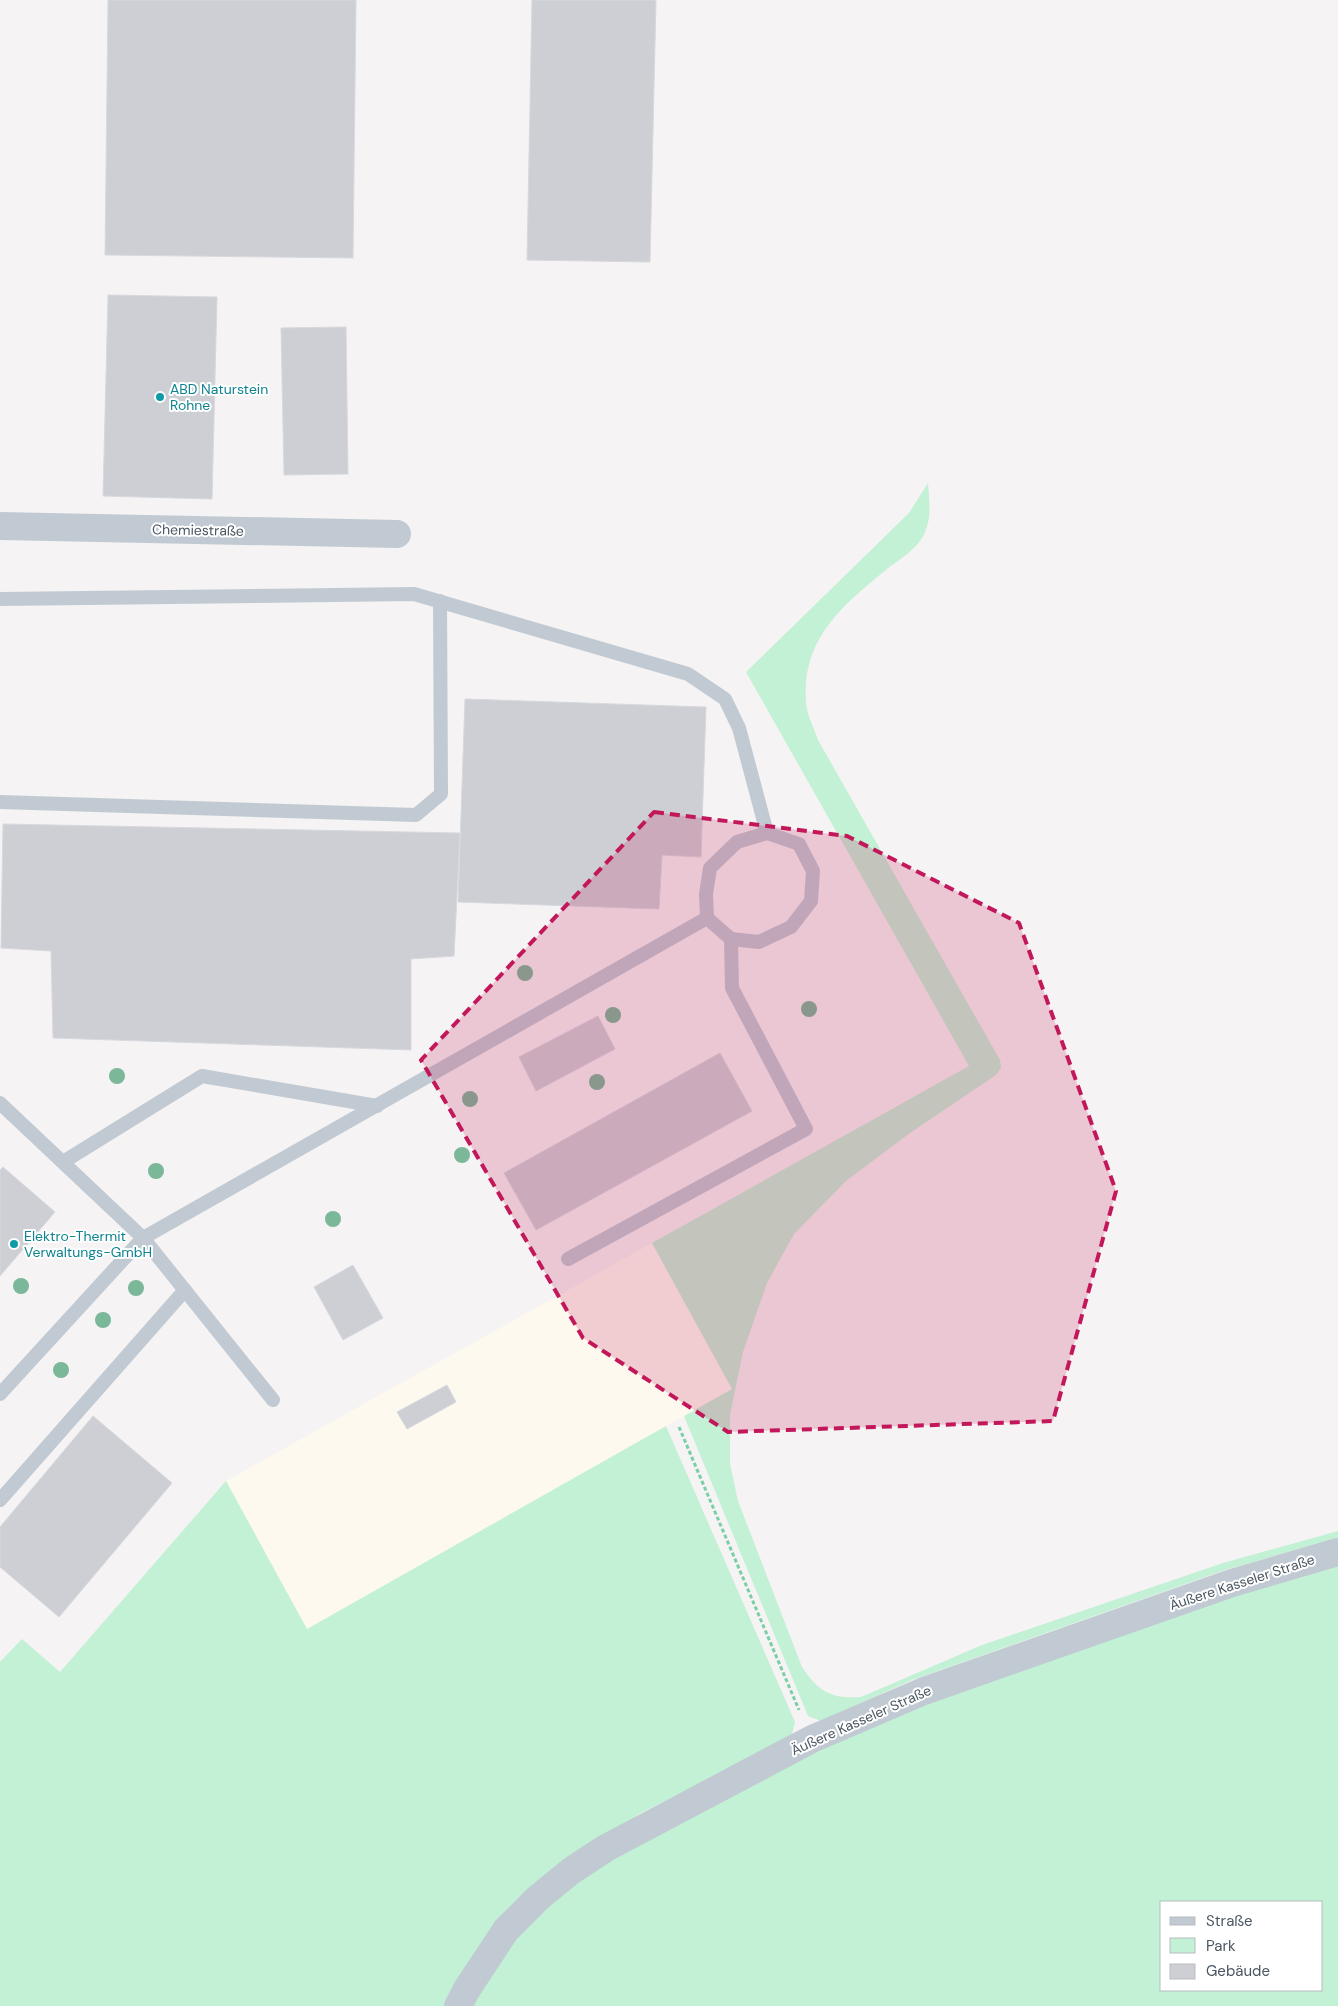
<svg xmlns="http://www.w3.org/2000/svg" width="1338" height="2006" font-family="'DM Sans',sans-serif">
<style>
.commercial{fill:#fdf9ef}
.green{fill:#c3f1d5;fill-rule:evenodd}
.building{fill:#cdcfd5;stroke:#d7d9de}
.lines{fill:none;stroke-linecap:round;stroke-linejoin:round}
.path{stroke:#7ad0a6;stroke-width:3;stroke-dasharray:4 2.5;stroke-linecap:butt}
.service{stroke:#c1cad2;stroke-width:14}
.minor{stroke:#c1cad2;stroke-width:28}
.tree{fill:#7bb799}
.marked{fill:#c2185b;fill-opacity:0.2;stroke:#c2185b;stroke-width:4;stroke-dasharray:10 6;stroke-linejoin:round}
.culture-dot{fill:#0f9aa8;stroke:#fff;stroke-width:2}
.labels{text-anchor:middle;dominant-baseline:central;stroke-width:4;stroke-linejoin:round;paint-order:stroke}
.culture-label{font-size:14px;fill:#0d838f;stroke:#fff;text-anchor:start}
.street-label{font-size:14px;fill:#4a5661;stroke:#fff}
</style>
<rect width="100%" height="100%" fill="#f5f3f3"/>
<path class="commercial" d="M652 1243 732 1389 307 1630 226 1481Z"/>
<g class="green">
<path d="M928 483C929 500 932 516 925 532 919 548 900 559 887 569 842 606 801 639 806 703 807 715 814 728 818 740L1000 1060 1001 1068 996 1075 910 1133 846 1181 794 1234 767 1283 743 1352 730 1415V1464L738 1501 802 1667C819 1692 831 1699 861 1697L982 1645 1223 1563 1338 1531V1538L1225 1570 912 1680 821 1721 808 1716 684 1416 732 1389 652 1243 969 1066 746 672 909 513Z"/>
<path d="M666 1426 795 1722 791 1738 639 1814 565 1861 446 2006H0V1662L22 1639 60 1672 226 1481 307 1629Z"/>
<path d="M1338 1565V2006H469L529 1922 571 1885 655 1834 862 1729 979 1682 1229 1596ZM1162 1902H1322V1990H1162Z"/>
</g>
<g class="building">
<path d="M108 0H356L353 258 105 255Z"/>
<path d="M532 0H656L650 262 527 260Z"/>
<path d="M108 295 217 297 212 499 103 496Z"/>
<path d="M346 327 348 474 284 475 281 328Z"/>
<path d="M465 699 706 707 701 857 662 855 659 909 458 902Z"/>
<path d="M3 824 460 833 454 956 411 959V1050L53 1038 51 951 1 948Z"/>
<path d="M598 1016 615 1049 536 1091 519 1057Z"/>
<path d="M720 1053 752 1111 536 1230 504 1173Z"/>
<path d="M3 1167 55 1212 0 1276V1170Z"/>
<path d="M353 1265 383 1318 343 1340 314 1287Z"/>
<path d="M447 1385 456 1402 407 1429 397 1412Z"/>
<path d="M93 1416 172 1483 59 1617 0 1567V1527Z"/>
</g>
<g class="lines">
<path class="path" d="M679 1427 799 1710"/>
<g class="service">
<path d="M0 599 414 594 688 674 725 699 739 728 767 833"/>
<path d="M0 802 416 815 441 794 440 601"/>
<path d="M767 833 799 844 813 871 811 901 791 927 759 942 731 939 707 918 706 894 710 868 737 842Z"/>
<path d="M0 1103 143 1238 273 1400"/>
<path d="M63 1162 202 1076 377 1106"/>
<path d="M568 1259 806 1129 732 988 731 939"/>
<path d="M0 1394 143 1238 707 918"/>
<path d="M0 1500 185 1290"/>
</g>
<g class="minor">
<path d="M0 526 397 534"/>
<path d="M458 2006 467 1989 506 1930 538 1898 571 1871 606 1848 812 1739 924 1691 1232 1583 1338 1552"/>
</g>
</g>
<g class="tree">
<circle cx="525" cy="973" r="8"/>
<circle cx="809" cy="1009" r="8"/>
<circle cx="613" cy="1015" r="8"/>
<circle cx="117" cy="1076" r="8"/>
<circle cx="597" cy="1082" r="8"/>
<circle cx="470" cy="1099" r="8"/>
<circle cx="462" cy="1155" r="8"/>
<circle cx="156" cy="1171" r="8"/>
<circle cx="333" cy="1219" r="8"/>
<circle cx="21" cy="1286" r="8"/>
<circle cx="136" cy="1288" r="8"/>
<circle cx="103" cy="1320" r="8"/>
<circle cx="61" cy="1370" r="8"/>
</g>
<path class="marked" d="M654 812 847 836 1019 923 1116 1191 1053 1421 728 1432 583 1338 421 1060Z"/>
<g class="culture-dot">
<circle cx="160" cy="397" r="5"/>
<circle cx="14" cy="1244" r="5"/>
</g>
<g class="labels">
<g class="culture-label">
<text x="170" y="389">ABD Naturstein<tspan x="170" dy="16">Rohne</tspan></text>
<text x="24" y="1236">Elektro-Thermit<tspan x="24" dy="16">Verwaltungs-GmbH</tspan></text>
</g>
<g class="street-label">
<text transform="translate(198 530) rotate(1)">Chemiestraße</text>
<text transform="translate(1242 1582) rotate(-18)">Äußere Kasseler Straße</text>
<text transform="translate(861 1720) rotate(-24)">Äußere Kasseler Straße</text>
</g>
</g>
<rect x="1160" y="1901" width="162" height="90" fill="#ffffff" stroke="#b7bbc0"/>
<rect x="1170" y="1917" width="25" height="8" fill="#c1cad2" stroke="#b7bbc0"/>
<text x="1206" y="1926" font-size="15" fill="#4a5661">Straße</text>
<rect x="1170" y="1938" width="25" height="15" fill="#c3f1d5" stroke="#b7bbc0"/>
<text x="1206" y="1951" font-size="15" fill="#4a5661">Park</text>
<rect x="1170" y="1964" width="25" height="15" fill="#cdcfd5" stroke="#b7bbc0"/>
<text x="1206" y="1976" font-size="15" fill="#4a5661">Gebäude</text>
</svg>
